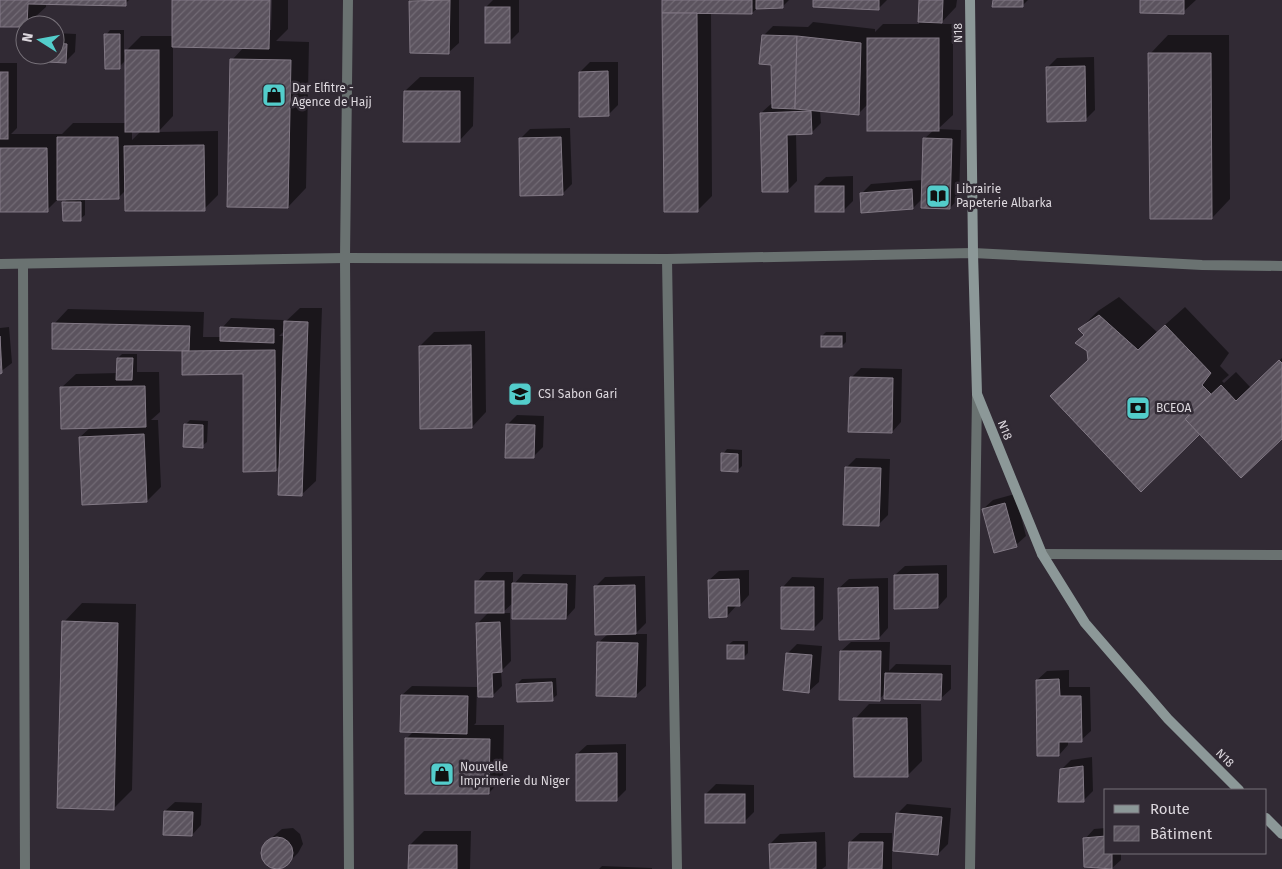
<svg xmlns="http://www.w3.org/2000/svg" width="1282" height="869" font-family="'Fira Sans',sans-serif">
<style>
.shadow{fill:#0007;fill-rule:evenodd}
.building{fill:url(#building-hatch);stroke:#827985}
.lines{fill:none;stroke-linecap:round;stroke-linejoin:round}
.minor{stroke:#6a7271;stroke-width:10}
.secondary{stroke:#8c9898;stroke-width:10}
.labels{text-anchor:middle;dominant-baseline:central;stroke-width:5;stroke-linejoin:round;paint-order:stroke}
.street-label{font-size:12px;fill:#ddd8de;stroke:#312a34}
.poi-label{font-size:12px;fill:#ddd8de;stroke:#312a34;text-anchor:start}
</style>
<defs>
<pattern id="building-hatch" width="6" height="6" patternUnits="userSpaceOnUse" patternTransform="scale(1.25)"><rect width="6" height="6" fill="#5b535e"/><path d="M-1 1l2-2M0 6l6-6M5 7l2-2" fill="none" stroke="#726b75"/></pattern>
</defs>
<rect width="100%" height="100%" fill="#312a34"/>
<g class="shadow">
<path d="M0 0H129L125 4 46 3V7L25 26H0Z"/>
<path d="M174 0H269V30H271L272 0H288V29L276 41 309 42 306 188 288 207 232 60 244 47 173 46V116L158 132 218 131V195L204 209 126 190 118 198H85V215L80 219 64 203 68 198H59L47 210 0 211V63H17V128L11 134H62L73 123H127L126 60 119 67 106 35 110 30H124V53L141 36H173ZM132 131H141L132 140Z"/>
<path d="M410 0H459V43L449 52H412Z"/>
<path d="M493 0H519V32L510 41 486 7Z"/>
<path d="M665 0H789L782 7 757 8 752 13 711 12 712 196 697 211Z"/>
<path d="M815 0H887L878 9Z"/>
<path d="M920 0H957L956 7 940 24H953V115L938 129 961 130 959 198 950 208 923 198 913 208 861 194 871 184 923 180 924 139 934 130 868 104 858 114 820 110 821 123 811 133H796L797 181 788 190 761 113 771 104H773V64L763 36 773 26 808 27 813 22 875 29V32L883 24H919Z"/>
<path d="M994 0H1028L1022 6Z"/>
<path d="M1141 0H1196L1183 12Z"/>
<path d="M55 33 76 34 75 52 65 62 32 55H55Z"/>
<path d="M1168 35H1229L1230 199 1212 218 1150 54Z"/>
<path d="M1094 57 1095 110 1085 120 1047 68 1057 58Z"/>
<path d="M590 62H618V105L608 115 580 72Z"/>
<path d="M420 77H474L473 126 459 141 405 91Z"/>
<path d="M570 128 572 184 562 194 520 139 530 129Z"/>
<path d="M853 176V201L843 211 816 186 826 177Z"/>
<path d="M1119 297 1157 332 1185 307 1229 353 1220 366 1229 375 1222 381 1224 383 1236 372 1251 388 1282 358V437L1200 433 1090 360 1085 334 1080 329 1098 311Z"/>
<path d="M300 308H322L316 481 301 495 280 465 276 470 244 373 183 374V350L54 324 68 309 204 312 203 337H221L222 328 231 318 283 320V324ZM285 330V336H279Z"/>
<path d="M9 327 12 363 0 372V328Z"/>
<path d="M485 331 486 412 472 427 420 346 434 332Z"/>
<path d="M826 332H846V342L842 346 822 336Z"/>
<path d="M122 354H137V372H159L160 412 151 420H158L161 487 147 501 80 437 90 428 61 388 76 374 118 373V358Z"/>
<path d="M861 368 902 369 901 422 892 432 851 378Z"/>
<path d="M517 415 544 416 543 447 533 457 507 425Z"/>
<path d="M190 420 208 421 207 442 202 446 185 425Z"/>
<path d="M727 449 742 450V466L737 471 723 454Z"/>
<path d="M856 458 890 459 888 515 878 525 846 468Z"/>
<path d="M1015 494 1026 536 1016 545 983 509 993 500Z"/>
<path d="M947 565V597L938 607 895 575 905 566Z"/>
<path d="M749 570V595L740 605H737L727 616 709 580 719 571Z"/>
<path d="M486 572H513V585L523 574 576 575 575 608 566 618 514 602 502 613H510L511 661 501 671 502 686 492 696 477 624 489 612 477 582Z"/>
<path d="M645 576 646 623 635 634H647L646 686 636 695 598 643 608 634 595 587 605 577Z"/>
<path d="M792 577 824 578 823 619 813 629 783 587Z"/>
<path d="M888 578V628L879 638 839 588 849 579Z"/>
<path d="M82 603 136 604 132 790 113 809 64 622Z"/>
<path d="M733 641H748V653L743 658 728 645Z"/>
<path d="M851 642H890L889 671 896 664 951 665V689L941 698 886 693 879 699 841 651Z"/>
<path d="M797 644 822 646 819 682 809 691 787 654Z"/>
<path d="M1069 670V687H1090L1091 731 1081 740H1068V745L1059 755 1037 680 1047 671Z"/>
<path d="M556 678 557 695 552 699 517 684 522 679Z"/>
<path d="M412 686 477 687 476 723 474 725H504L503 778 489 793 406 739 414 731 402 695Z"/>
<path d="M869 704H921L922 761 908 775 855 719Z"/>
<path d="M626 744V790L616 800 577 754 587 745Z"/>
<path d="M1092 757 1093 791 1083 801 1061 770 1071 760Z"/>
<path d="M716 784 754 785V812L744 822 706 794Z"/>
<path d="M175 802 202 803 201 825 192 835 165 811Z"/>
<path d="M907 804 951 808 948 844 938 854 898 813Z"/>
<path d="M293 828 300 834 303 844 298 853 288 863 279 868H275L266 863 262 854 263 850 268 841 282 829Z"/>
<path d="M1106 828V853H1121V860L1111 869 1085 866V839L1094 829Z"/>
<path d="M424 831H471L470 869H410V845Z"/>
<path d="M825 832 826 866 822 869H771L770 844 780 834Z"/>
<path d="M860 833H892V869H850V842Z"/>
<path d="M602 866 652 868V869H599Z"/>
</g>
<g class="building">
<path d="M0 0H126V6L28 4 27 25H25V27H0Z"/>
<path d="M172 0H270L269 49 172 47Z"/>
<path d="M450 0 449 54 410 53 409 1Z"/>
<path d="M662 0H752V14L662 13Z"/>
<path d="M756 0H783V8L756 9Z"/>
<path d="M813 0H879V10L813 7Z"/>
<path d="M919 0H943L942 23 918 22Z"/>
<path d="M993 0H1023V7H992Z"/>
<path d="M1140 0H1184V14L1140 13Z"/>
<rect x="485" y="7" width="25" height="36"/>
<path d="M662 13H697L698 212H664Z"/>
<path d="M104 34H120V69H105Z"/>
<path d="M762 35 797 36 795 109 772 108 771 65 759 64Z"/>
<path d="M797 36 861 43 859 115 795 109Z"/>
<rect x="867" y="38" width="72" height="93"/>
<path d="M55 43 67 44 66 63 30 61V55H55Z"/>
<rect x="125" y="50" width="34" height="82"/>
<path d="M1148 53H1211L1212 219H1150Z"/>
<path d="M230 59 291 60 288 208 227 207Z"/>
<path d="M1085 66 1086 121 1047 122 1046 67Z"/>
<path d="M608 71 609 116 579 117V72Z"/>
<rect x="0" y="72" width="8" height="67"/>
<path d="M404 91H460V142H403Z"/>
<path d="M811 111 812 134 787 135 788 192H762L760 113Z"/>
<path d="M57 137H118L119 199 57 200Z"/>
<path d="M561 137 563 195 520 196 519 138Z"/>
<path d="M923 138 952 139 950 209 921 208Z"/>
<path d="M204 145 205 211H125L124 146Z"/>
<path d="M0 148H47L48 212H0Z"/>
<rect x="815" y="186" width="29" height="26"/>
<path d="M912 189 913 209 861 213 860 193Z"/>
<path d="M62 202H81V221H63Z"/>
<path d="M1099 315 1138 350 1165 325 1211 373 1202 385 1211 394 1185 419 1200 434 1141 492 1050 396 1088 360 1087 351 1075 343 1084 335 1078 329Z"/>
<path d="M284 321 308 322 302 496 278 495Z"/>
<path d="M52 323 190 326 189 351 52 349Z"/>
<path d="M220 327 274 329V343L220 341Z"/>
<path d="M0 336 2 373 0 374Z"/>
<rect x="821" y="336" width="21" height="11"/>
<path d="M471 345 472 428 420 429 419 346Z"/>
<path d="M275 350 276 471 243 472V374L182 375V351Z"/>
<path d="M117 358H133L132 380H116Z"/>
<path d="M1279 360 1282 363V439L1241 478 1185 419 1221 385 1236 401Z"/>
<path d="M850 377 893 378 892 433 848 432Z"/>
<path d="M145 386 146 427 61 429 60 387Z"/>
<path d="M184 424 203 425V448L183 447Z"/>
<path d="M506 424 535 425 534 458H505Z"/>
<path d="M144 434 147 502 82 505 79 437Z"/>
<path d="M721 453 738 454V472L721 471Z"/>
<path d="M845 467 881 468 879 526 843 525Z"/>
<path d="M1005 503 1017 547 994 553 982 509Z"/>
<path d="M938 574V608L894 609V575Z"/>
<path d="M739 579 740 606H727V617L709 618 708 580Z"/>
<rect x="475" y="581" width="29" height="32"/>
<path d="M512 583 567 584 566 619H512Z"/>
<path d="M635 585 636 634 595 635 594 586Z"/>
<path d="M781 587H814V630L781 629Z"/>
<path d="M878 587 879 639 839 640 838 588Z"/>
<path d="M62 621 118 623 114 810 57 808Z"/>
<path d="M500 622 502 672 492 673 493 697H478L476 623Z"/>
<path d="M597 642 638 643 636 697 596 696Z"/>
<rect x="727" y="645" width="17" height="14"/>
<path d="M840 651H881L880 701 839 700Z"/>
<path d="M786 653 812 655 809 693 783 690Z"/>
<path d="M885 673 942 674 941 700 884 699Z"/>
<path d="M1059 679 1060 696H1081L1082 742H1059V756H1037L1036 680Z"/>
<path d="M552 682 553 701 517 702 516 684Z"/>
<path d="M401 695 468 696 467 734 400 732Z"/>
<path d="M853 718H907L908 777H854Z"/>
<path d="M405 738 490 739 489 794H405Z"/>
<path d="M617 753V801H576V754Z"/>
<path d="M1083 766 1084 802H1058L1060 769Z"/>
<rect x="705" y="794" width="40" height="29"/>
<path d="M164 811 193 812 192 836 163 835Z"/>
<path d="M896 813 942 817 938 855 893 851Z"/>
<path d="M1106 836V853H1112V869L1084 867 1083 838Z"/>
<circle cx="277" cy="853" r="16"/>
<path d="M816 842V869H770L769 844Z"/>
<path d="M849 842H883L882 869H848Z"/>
<path d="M409 845H457V869H408Z"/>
</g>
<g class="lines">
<g class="minor">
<path d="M348 0 345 258 349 869"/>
<path d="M667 259 677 869"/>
<path d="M0 264 345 258 667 259 973 253 1202 265 1282 266"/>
<path d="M23 264 25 869"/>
<path d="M1042 554 1282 555"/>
<path d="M970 869 977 395"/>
</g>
<g class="secondary">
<path d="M970 0 973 253 977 394 1042 554 1085 623 1168 719 1239 790"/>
<path d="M1266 818 1282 834"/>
</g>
</g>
<defs>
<g id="shop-square" transform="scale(1.25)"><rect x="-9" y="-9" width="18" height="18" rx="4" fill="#53cdcb" stroke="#312a34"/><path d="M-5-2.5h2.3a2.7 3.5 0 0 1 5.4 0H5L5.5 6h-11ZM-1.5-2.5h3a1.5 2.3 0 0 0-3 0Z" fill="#111"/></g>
<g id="library-square" transform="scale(1.25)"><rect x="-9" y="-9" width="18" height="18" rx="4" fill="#53cdcb" stroke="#312a34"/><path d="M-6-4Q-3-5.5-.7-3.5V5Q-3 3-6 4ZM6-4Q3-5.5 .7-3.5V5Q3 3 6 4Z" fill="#111"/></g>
<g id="school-square" transform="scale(1.25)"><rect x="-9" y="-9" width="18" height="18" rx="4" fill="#53cdcb" stroke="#312a34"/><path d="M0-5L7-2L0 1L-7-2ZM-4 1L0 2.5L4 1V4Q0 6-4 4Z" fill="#111"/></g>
<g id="bank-square" transform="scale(1.25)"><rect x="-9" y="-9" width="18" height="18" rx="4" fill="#53cdcb" stroke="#312a34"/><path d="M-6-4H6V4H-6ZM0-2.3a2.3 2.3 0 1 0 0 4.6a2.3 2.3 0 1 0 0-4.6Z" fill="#111"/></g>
</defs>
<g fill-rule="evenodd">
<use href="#shop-square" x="274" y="95"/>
<use href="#library-square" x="938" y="196"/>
<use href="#school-square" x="520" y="394"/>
<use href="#bank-square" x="1138" y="408"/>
<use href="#shop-square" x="442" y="774"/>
</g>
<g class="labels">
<g class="street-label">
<text transform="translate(958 33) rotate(-91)">N18</text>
<text transform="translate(1005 430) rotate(68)">N18</text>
<text transform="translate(1225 758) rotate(45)">N18</text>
</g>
<g class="poi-label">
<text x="292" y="88">Dar Elfitre -<tspan x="292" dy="14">Agence de Hajj</tspan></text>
<text x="956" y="189">Librairie<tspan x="956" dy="14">Papeterie Albarka</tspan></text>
<text x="538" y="394">CSI Sabon Gari</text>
<text x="1156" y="408">BCEOA</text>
<text x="460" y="767">Nouvelle<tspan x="460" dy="14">Imprimerie du Niger</tspan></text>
</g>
</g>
<rect x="1104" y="789" width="162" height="65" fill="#312a34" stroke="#767078"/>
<rect x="1114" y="805" width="25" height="8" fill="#8c9898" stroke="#767078"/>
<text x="1150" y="814" font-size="15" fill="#ddd8de">Route</text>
<rect x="1114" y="826" width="25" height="15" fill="url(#building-hatch)" stroke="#767078"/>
<text x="1150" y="839" font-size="15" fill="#ddd8de">Bâtiment</text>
<g transform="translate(40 40) rotate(281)"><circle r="24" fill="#312a34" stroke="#767078"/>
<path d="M0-4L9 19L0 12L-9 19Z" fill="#53cdcb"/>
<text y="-8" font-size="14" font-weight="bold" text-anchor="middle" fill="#ddd8de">N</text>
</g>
</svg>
